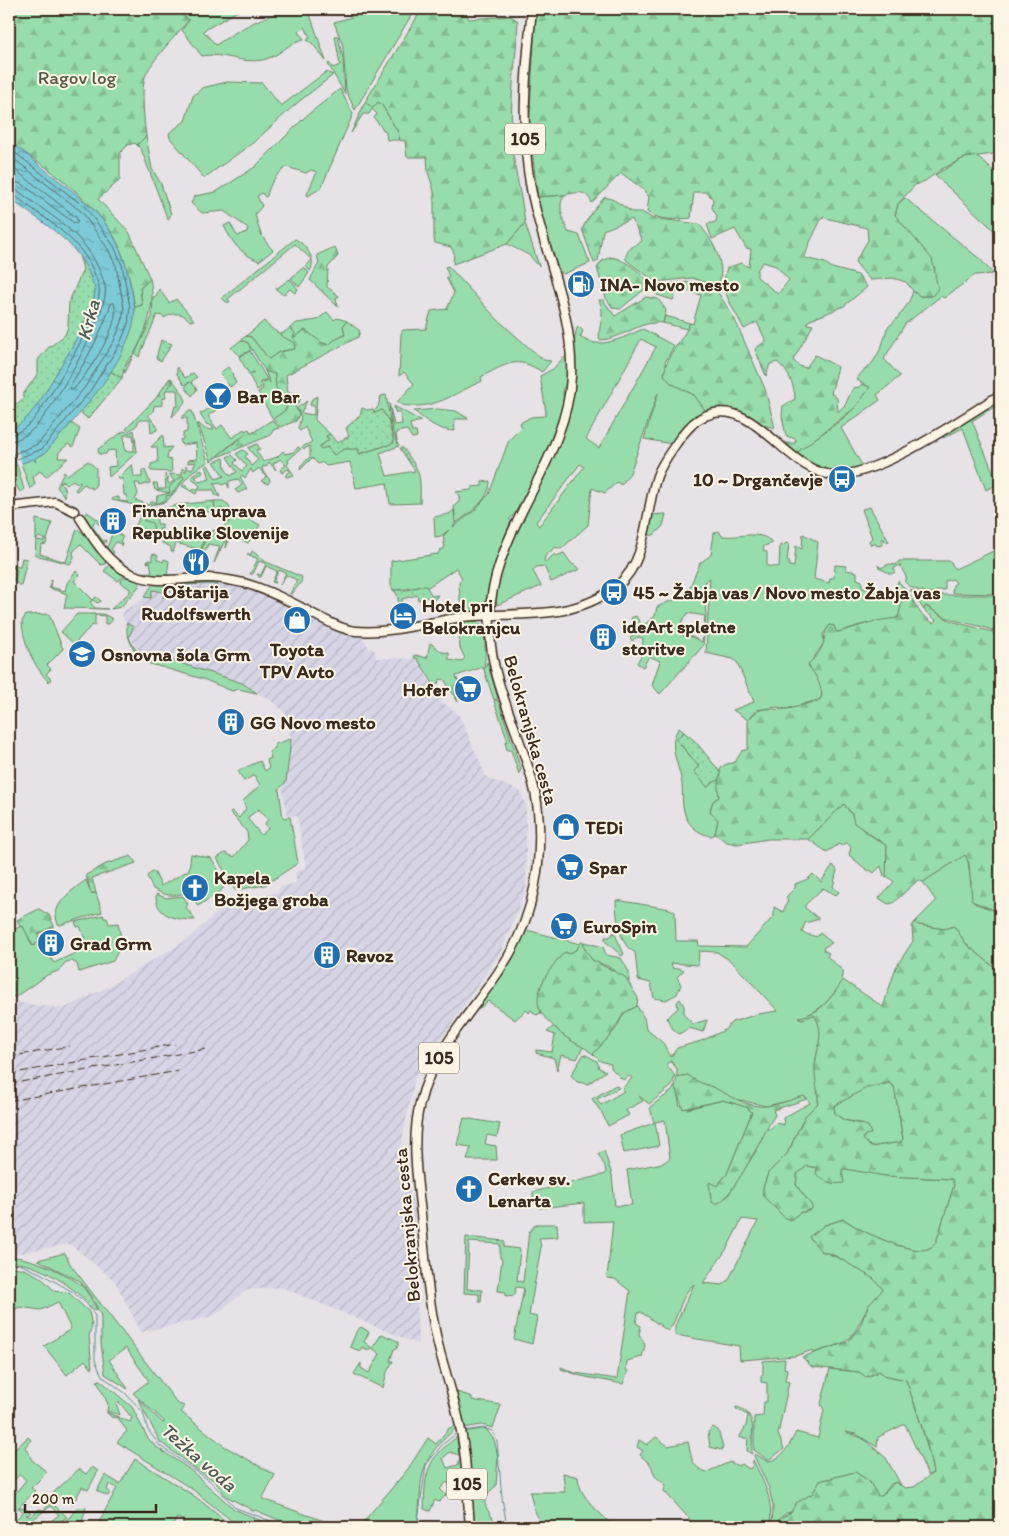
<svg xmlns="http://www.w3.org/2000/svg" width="1009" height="1536" font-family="Itim,sans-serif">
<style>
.industrial{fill:url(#industrial-furrows)}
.green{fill:#97ddab;stroke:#698464;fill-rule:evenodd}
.forest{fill:url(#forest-firs);stroke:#698464;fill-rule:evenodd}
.garden{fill:url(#garden-dots);stroke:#698464}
.water{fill:url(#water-ripples);stroke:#618a8e}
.pier{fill:#e6e2e5}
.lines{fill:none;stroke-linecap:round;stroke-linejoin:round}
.shore{stroke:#556a68;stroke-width:1}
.stream{stroke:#618a8e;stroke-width:1}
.secondary-casing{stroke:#3b2a1e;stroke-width:11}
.primary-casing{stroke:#3b2a1e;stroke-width:11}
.secondary{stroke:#fcf5e5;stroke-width:8}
.primary{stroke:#fcf5e5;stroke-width:8}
.rail{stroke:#3b2a1e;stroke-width:1;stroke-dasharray:8 4;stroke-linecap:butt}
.labels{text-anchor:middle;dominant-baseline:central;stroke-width:4;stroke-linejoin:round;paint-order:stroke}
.shield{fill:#fcf5e5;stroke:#75675a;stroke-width:1}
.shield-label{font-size:18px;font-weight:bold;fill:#3b2a1e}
.park-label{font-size:19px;fill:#525741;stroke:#fcf5e5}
.poi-label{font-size:19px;font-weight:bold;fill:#3b2a1e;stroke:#fcf5e5;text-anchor:start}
.street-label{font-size:19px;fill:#3b2a1e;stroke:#fcf5e5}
.water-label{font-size:20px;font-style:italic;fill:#4e5a56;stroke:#fcf5e5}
</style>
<defs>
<pattern id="industrial-furrows" width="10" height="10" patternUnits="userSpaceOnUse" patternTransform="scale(1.25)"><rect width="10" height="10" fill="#d6d4e5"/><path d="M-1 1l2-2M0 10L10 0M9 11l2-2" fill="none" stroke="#b9b6c4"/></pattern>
<pattern id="forest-firs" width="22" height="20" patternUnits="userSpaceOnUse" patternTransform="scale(1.25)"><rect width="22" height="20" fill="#97ddab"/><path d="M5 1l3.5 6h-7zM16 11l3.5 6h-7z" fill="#83be93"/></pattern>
<pattern id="garden-dots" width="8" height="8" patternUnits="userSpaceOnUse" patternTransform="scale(1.25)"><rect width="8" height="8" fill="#97ddab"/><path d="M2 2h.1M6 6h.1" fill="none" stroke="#83be93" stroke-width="1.8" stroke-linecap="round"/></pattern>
<pattern id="water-ripples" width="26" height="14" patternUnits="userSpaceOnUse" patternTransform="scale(1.25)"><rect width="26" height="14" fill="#7bcad8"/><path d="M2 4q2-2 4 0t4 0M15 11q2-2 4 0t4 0" fill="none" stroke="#66a4af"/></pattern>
</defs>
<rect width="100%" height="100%" fill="#e6e2e5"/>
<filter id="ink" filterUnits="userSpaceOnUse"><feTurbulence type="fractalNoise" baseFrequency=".02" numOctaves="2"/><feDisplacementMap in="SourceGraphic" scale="10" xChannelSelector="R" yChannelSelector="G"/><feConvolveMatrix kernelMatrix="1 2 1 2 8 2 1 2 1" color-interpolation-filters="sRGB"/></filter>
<g filter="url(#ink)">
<path class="industrial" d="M155 582 216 583 266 591 334 631 362 637 370 649H374L376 658 417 659 442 702 459 715 487 778 520 791 526 807V888L501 952 415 1077 399 1155 415 1209 418 1344 281 1287 247 1290 213 1316 141 1332 115 1281 70 1244 9 1255V1001L63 1009 106 988 187 940 226 904 279 892 280 887 296 883V872L306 867 297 816H287L282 785 286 782 291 739 286 714 276 704 242 683 175 665 137 652 121 613 143 599Z"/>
<g class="green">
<path d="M188 9H241L203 31 216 45C244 26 273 9 308 9L326 61 312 43 307 40 310 37 305 27 298 32 304 39C288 42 280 57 262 60 242 64 223 52 202 56L182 30 189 20 182 15Z"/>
<path d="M352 9 411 12 412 9H415L355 110 346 90 343 46 334 22 352 17Z"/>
<path d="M335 36H338L343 59 345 94 328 64 329 63 333 68 340 65Z"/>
<path d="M326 72 333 75 297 103 254 142 204 178 170 138 169 133 185 121 193 96 202 88 227 82 262 83 281 106Z"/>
<path d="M340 89 353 114 321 188 308 196 307 194 317 172 311 170 306 173 287 167C277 173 269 184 267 196L265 197 262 193 257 196 262 206 255 214C259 230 261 238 273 250L259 261C240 253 233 244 224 226L230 223 236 234 238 236 247 232 248 228 224 211 202 213 191 203 195 196 216 192 255 167 305 117Z"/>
<path d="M365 102 373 107 378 102 382 105 398 132 400 140H387L386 133 374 118 377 114 372 109 369 114H363L351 133Z"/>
<path d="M146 136 152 169 161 184 171 214 168 220 141 149 137 145Z"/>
<path d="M977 156 1000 177V233L998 234 935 175 964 158Z"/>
<path d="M565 195C556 206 564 220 568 232L579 235 590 263 563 274C550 262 541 215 538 197Z"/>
<path d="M905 198 981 260 993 274 975 275 944 298 941 296 905 324 884 359 900 376 877 395 880 400 841 428 863 467C833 476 819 471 795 454 820 432 854 418 869 387L857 380C860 371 868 369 873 362 880 352 885 339 887 328 897 320 910 304 913 291L920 296H932L935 268 895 216 898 204Z"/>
<path d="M525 223 539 266 529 255 507 244Z"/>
<path d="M295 239C306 244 317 260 310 271L306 266 312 260 295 244 228 299 230 302H226L222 298Z"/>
<path d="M448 266 497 319 527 346 544 360 551 361 542 372C517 355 506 364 481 377L482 381C455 393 433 411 402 405L397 402 414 384 404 372 399 376 401 334 403 330 426 329 431 311 447 309 454 293 446 277 449 276 445 267Z"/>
<path d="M304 267 309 273 299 287 291 278Z"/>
<path d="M150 279C156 304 147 330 135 352 132 358 126 359 125 367L133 356 125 373 124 368 122 378 110 371C122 351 134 330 135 307L142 305 140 288Z"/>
<path d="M290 279 298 289 295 293 290 289 283 295 276 289Z"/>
<path d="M159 289 169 303 176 299 194 320 190 321C183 312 173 312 164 318L163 316 157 315 139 357 135 354 152 317 153 297 156 296Z"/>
<path d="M327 312 334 320 337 318 347 321 343 326 345 334 329 345 322 343 305 330 293 338V330L290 328 297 323 317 320Z"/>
<path d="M665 316 690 323 687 329 663 323Z"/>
<path d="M264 321C271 330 282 335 294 343L295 349 283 351 269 359 251 337 246 336Z"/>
<path d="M578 326 583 331 580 337C600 351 621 338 643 329L674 346 665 362 671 383 694 395 706 411 712 410 704 413 672 444 644 439 658 393 630 473 621 485 617 482 605 493 592 488 588 525 561 549 556 547 546 555 544 560 545 562 555 554 556 556 564 553 571 563 580 569 551 582 544 566 536 567 533 571 541 586 497 605C487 579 533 497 544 470 554 446 567 411 572 386 576 369 571 339 578 326ZM641 339 656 347 599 448 586 439ZM580 464 584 467 539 526 536 522Z"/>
<path d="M241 340 248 343 251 350 239 356 231 348Z"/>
<path d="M250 351 267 379 260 382 261 388 257 390 249 375 254 372 249 374 239 357Z"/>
<path d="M564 357 567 359 566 387 563 388C563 393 564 399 563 404 559 422 523 513 509 519L511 521 500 548 485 604 478 610 461 613 459 583 462 578 456 568 428 587C417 586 405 590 393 590L391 585V561L438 554 440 550 445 548 443 536 449 530 441 536 435 537 434 517 449 514 454 510 455 524 453 527 474 511 489 494 509 440 522 427 520 423 531 417 545 416 546 412 540 376 553 369Z"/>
<path d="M177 367 185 378 193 373 197 377 191 382 197 389 192 396 185 387 190 382 184 385 177 374Z"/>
<path d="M228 367 233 374 232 375 236 383 230 387 220 373Z"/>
<path d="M265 371 275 374 279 394 287 409 273 419 258 392 263 389 262 382 268 380 270 383Z"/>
<path d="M171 378 183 394 186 401 172 417 175 406H178L177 390H166L173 382 169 379Z"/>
<path d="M317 396 315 420 330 434 326 436 329 440 319 447 359 449 360 454 393 443 389 425 390 420 392 434 399 446 380 453 387 476 415 471 400 448H403C420 471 421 474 420 503L390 504 387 483 356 488 350 462 326 466 322 462 318 464 312 458 300 470 301 465 310 457V446L304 449 302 447 312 442 305 427 300 431 298 429 301 417 297 408 307 401 301 413 314 415V406L310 405 312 399Z"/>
<path d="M1000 398V403L972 421 998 484 986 490 963 428 943 438 941 434Z"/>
<path d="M389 403 394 425 402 424 400 412H395L394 406 421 421 410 424 412 432H416L417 437 412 438 407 430 396 432 397 441 393 432Z"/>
<path d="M218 404 220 407 208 416 217 429 222 425 232 438 244 429 245 431 249 429 251 433 234 442 211 461 198 423 205 429 214 430 212 426 206 424 200 414Z"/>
<path d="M438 409 456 411 469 419H454L455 431C439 431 426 421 414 411Z"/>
<path d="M189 411H192L208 462 193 471 166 502 150 505 151 502H161L184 478C175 482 171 482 170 493L155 490 153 483H157L158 489H166L165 474 169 478 167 480 169 484 174 481 169 474 182 475V468L186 472V465L188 469H192L196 462 188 463V460L197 459 196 443 182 445 180 440 183 439V433L187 432V418H181Z"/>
<path d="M71 423 80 429 73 447 68 444 59 452 58 458H68L46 477 40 471 33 477 35 484 30 489 21 463 44 454Z"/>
<path d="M134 430 136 443H134L133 435H124L125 451H134V444H136L137 452 109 477 108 467 116 466 115 450 107 451 106 454H99L98 449 124 431 129 433Z"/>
<path d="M163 435 164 448 172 447 168 452 167 459 171 460 172 472 151 471 149 468H151V464L158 462 157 447H151Z"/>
<path d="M257 444 260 449 256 450 263 462 277 457 283 451 285 454 294 452 298 447 301 449 288 460 289 463 287 465 294 475 287 477 285 476 290 471 288 469 282 473 280 470 286 465 280 459 273 464 276 470 269 462 266 467 263 466 262 470 270 480 268 484 261 481 266 477 259 468 253 473 251 469 245 478 243 475 240 477 247 489 238 493 235 490 242 485 238 479 229 481V488L227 483 222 485 220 482 214 483 220 497 215 495 214 490H198L196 494 182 486 185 484 192 491 194 489 197 490 200 486 191 477 201 469 203 473 195 477 199 482 210 479 206 466 208 465 216 479 224 476 214 462 224 458 225 468 230 476 237 472 227 457 232 455 237 460 234 463 242 471 247 466 236 454 243 450 248 454 245 456 251 466 258 460 248 448Z"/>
<path d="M88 461 96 468V484L93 489 84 484 77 491 75 490 81 482 80 481 77 483 73 480 67 485 63 481 60 483 66 490 64 493 65 497 57 487 64 472 67 475Z"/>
<path d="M17 464 24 490 20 492 9 473V468Z"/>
<path d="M132 464 134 477H142V470H145L150 483 140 486 139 483H135L138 494 135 500 149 505 139 506 112 500 113 498 119 497V501L128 502 126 495H124L123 479H117Z"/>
<path d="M490 481C490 500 470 513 456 523L454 506 459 502V496L456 492 471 490 472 487 482 486V482Z"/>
<path d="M214 501H223L229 505C230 512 229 519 224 523L222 508 215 511Z"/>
<path d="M870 507 889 542 887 543 882 538V545L877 546 875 543 871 545 869 541 872 538 862 509Z"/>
<path d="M234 511 260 525 248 543 231 535 226 548 227 536 214 563 220 546 208 544 201 562H199L204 542 228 523Z"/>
<path d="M87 512 123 537 120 541 122 543 121 546V544L116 542 111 549 114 552 112 555 107 548 112 534 95 521 92 526 103 541 106 540 105 543 102 542 85 516Z"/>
<path d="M153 512V517H157V524H162V529H159L162 533 156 537 150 533 148 522 143 520 145 514Z"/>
<path d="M666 514 663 526 654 535H649L647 531 651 515Z"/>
<path d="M77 529 87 536 106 560 105 564 101 565 80 544 73 552 74 557 70 564 35 555 36 540 44 541 45 539 47 540 46 544 41 545 40 554 66 562Z"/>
<path d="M215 530 203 541 201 550 176 543 173 552 171 551V547L162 543 166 534H176L178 537C193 542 203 532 215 530Z"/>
<path d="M719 531 722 536C742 538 759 529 773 543L764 546 763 551 767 552V566L779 567 780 545 783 546 786 543 789 544 787 561H789V566L794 567 796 546 802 549 803 534 818 542 814 579 829 583 830 578H834L835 565 846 566V570L857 572V579L862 581V588L894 593 898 581 907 591 904 593 900 615 894 619 860 625 839 632H836L834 626 830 625 823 634 824 643 808 666C818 673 824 687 821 699L786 709 777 707 756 710 748 720 733 710 754 702 737 662 733 659 706 653 710 578 704 583 706 616 703 646 660 694 652 685 660 661 649 656 643 667 637 663 642 654 643 638 637 637 632 641 630 637 637 633 631 618 636 616 641 624H645L655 616 657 607 687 594 700 563 711 555 714 533ZM688 613 705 616 702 642 692 637 681 635 682 621Z"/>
<path d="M1000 548V594L952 593 953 585 956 583 953 579 945 581V590H937L936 593C925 593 911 590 904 581L907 579 900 565 894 568 895 572 891 574 879 568 878 565 881 568 889 564 896 565 899 561H950L955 569Z"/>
<path d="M252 551 266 562 302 577 301 582 292 594H290L297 580 286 575 280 585 286 573 279 570 274 580 276 583 272 582 277 571 266 566 261 577H259L257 574 261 575 266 564 259 561 253 574H250L258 559 247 554H251Z"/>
<path d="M155 554 158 556 156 559 163 562 164 559 169 561 167 575 154 577 137 573 152 572 150 562 147 563 148 560 152 561V555Z"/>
<path d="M22 558 27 559 21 586 14 581 17 570 9 565 20 567Z"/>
<path d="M110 564 126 575 118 581 104 571Z"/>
<path d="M76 571 80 575 74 581 93 600 96 597 101 601 97 603 93 600 90 602 95 608 108 609 64 608 67 594 49 588 51 580 50 587 65 591 67 583Z"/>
<path d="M127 576 139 582 140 585 121 607 111 609 130 592V589L120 582Z"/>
<path d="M209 582 217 584 220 590 216 591 215 584 176 585V588L167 591 163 598 164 592 152 590 151 598 144 597 153 584Z"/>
<path d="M910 590 928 595H1000V634C977 621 949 625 927 606L924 610Z"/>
<path d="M49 614 63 649 47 665 51 669 46 674 51 679 49 682C34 667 23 643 22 621L26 615Z"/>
<path d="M77 614H103L113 619 109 624H105V616L95 615V625L91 626 74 644 61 632Z"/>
<path d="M464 621H476L483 626C485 635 487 662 483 669V667L456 676 459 684 453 686 458 702 444 679 439 680 438 684 434 685 417 658H414L415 655 427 658 430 643 442 652 449 653V660L461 662 465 658 460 648 459 633H472V628L464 627Z"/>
<path d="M127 623 133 627 129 637C134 649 139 658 153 660L161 657 242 683 257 693 238 689 232 691 203 679 147 663 136 653 132 646 127 633Z"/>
<path d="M487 662 498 698 494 700 484 670Z"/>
<path d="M498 700 521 769 519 774 511 750H507L505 742 508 741 494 701Z"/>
<path d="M679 728 684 732 676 739 699 767 707 787 719 779V797L713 801 710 811 718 820 715 834 712 836C702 835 691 828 687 819 681 808 683 796 682 784 680 766 666 744 679 728Z"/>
<path d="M291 739 286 782 279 789 283 818 290 817 298 863 265 885 235 890 217 858 225 853 234 857 248 840 247 832 230 812 232 811 239 818 246 809 243 801 260 785 254 775 244 781 238 771 260 761 265 771 269 768 267 760 271 758 269 752 275 748V744ZM259 809 268 820 265 823 268 829 261 835 247 818Z"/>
<path d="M844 804 864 831 887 846V877L884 876 881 866 874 873 870 870 868 871 849 855 851 847 846 842 842 846 839 844 827 852 808 839Z"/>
<path d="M191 854 211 858 226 882 221 891 198 906 192 896 195 894 198 897 202 894 201 888 204 885 201 879 190 881 186 892C174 898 164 895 153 889L147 876 154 871 161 886 189 870Z"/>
<path d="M967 855 974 903 996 911 1000 928V972L966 944 954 926 945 929 918 925 915 922 936 901 923 882 960 856Z"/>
<path d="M833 865 837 870 833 887 839 892 836 895 823 888 805 905V908L819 919 805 923 802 931 803 933 817 937 820 933 832 943 824 947 823 950 829 953 827 956 844 972 841 978 843 980C832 998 820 1012 799 1018L803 1019 814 1014C828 1036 815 1048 815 1068 816 1081 819 1091 818 1103L805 1116 787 1154 768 1173 763 1188V1195L790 1220 799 1213 809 1211 812 1206 796 1185 797 1174 807 1166 817 1168H845L886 1176 952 1179 954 1185 936 1243C932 1247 927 1250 921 1250 902 1250 859 1231 844 1219L824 1225 821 1251C836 1256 877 1275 883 1289 879 1296 872 1300 868 1308 847 1344 855 1340 813 1353V1350L795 1356 740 1360 739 1346 675 1335V1326L694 1284C680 1294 680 1317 668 1331L641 1312 638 1313 636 1323 641 1326 639 1334 645 1345 642 1357 627 1361 626 1370 628 1371 623 1384 581 1376 561 1369V1367L575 1373 617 1379 630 1291 615 1279 607 1278 613 1221 584 1222V1203L539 1208 533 1200V1192L606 1174 605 1166 598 1154 604 1151 612 1175 615 1206 632 1205 627 1170 663 1163 670 1158 665 1120 655 1122 659 1146 624 1153 620 1135 654 1123 650 1107 672 1091 675 1086 680 1106 687 1109 723 1100 746 1107 752 1112 727 1174 717 1186H713L710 1192 711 1199 727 1197 758 1148 766 1129H771L776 1123 784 1125 783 1118 810 1103 806 1097 766 1106 731 1098 712 1087 695 1081 688 1075 677 1077V1069L671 1061 666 1064 675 1076 672 1086 649 1104 639 1096 643 1101 626 1110 629 1115 608 1126 602 1113 592 1099 616 1085 619 1088 597 1099 601 1105 624 1091 622 1089 632 1078 629 1076 623 1080 611 1068V1064L600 1061 593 1054 616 1029 624 1013 637 1006 644 1018 646 1029 663 1043 671 1057 677 1048 701 1041 725 1030 732 1022 758 1014 778 1011 732 962 717 952 699 951 698 965 671 963 673 969 678 968 684 970 677 977 681 985 677 994 666 1000 654 998 651 983 638 980 635 952C620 948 616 915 616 900L670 909 675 912 676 941H698L699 946 746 947 774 916V907L783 912 788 900 786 897 795 888V884L808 879 813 874 821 882ZM742 1219 758 1221 728 1281H726L723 1285 703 1283 726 1250Z"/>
<path d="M86 880 91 893H96L102 912 60 925 58 924C49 905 73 890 86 880Z"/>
<path d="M156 894 166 898 183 896 188 904 186 907 195 920C176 920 155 916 156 894Z"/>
<path d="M103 915 104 918H107L109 924 118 923 122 943 113 961 79 972 77 964 72 961 66 962 58 971 47 975 15 997 9 996V940L15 934 13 930 23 925 32 946 40 941 54 963 88 947 80 926 77 927 75 922Z"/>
<path d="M523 929 580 944 577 949 569 954 565 952C549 967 537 990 541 1013L536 1015 531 1010 529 1013 526 1010 515 1020 488 1001 478 1010 474 1008Z"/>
<path d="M614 932 624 954 622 956 605 941V937H610Z"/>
<path d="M584 942 603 947 606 955 621 958 629 972V982L609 967 592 960 583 946Z"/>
<path d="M680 999 684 1006V1015L693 1024 707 1020 703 1032 689 1028 679 1034 672 1028 667 1018 678 1008 677 1002Z"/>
<path d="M555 1025 563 1035 583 1047 577 1059 561 1055 557 1070 554 1058 536 1053V1050L552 1052 555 1035 547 1032Z"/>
<path d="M584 1054 597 1061 599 1068 606 1071 588 1084 577 1082 571 1075Z"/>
<path d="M889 1083 894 1086 903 1139 901 1142 871 1147 863 1139 865 1135 861 1123 844 1120 835 1114 834 1106 866 1088Z"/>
<path d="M464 1118 500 1124 497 1137 487 1135 485 1144 496 1146 497 1160H467L471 1147 457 1145Z"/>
<path d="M536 1224H557L558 1237 539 1238 541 1247 529 1315 537 1317 532 1344 514 1339 524 1288 516 1287 515 1295 506 1296V1292L498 1291 502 1259 500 1258V1244L469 1242 467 1289 482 1290 481 1302H479V1294L464 1293 466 1237 504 1241V1247L520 1249 517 1281 523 1282 529 1232Z"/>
<path d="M65 1253 70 1264 178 1404 185 1406 181 1412 224 1446 275 1475 262 1499 341 1527H296L255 1510 254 1511 226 1496 215 1481 197 1470 160 1442 138 1399 163 1423 165 1422 133 1393 149 1381 126 1348 109 1360 128 1389 105 1374 101 1343V1316L93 1299 80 1281 38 1260Z"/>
<path d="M9 1257C26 1255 69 1274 82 1286 88 1292 92 1301 97 1309L94 1310C78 1289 36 1260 9 1263Z"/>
<path d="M9 1267C27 1267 43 1277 54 1291L69 1293 89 1312 92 1326 89 1336 92 1369 85 1360 67 1375 44 1346 71 1329 58 1302 41 1310 20 1307 9 1312Z"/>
<path d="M361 1327 369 1332 364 1342 371 1347 369 1350 362 1347 360 1351 350 1347 357 1330Z"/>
<path d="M382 1334 399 1342 397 1348 394 1349 390 1361H393L387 1372 383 1388 354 1374 361 1363V1368L369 1373 380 1354 372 1348Z"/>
<path d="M785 1359 784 1368 787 1369 785 1381 789 1382 778 1434 784 1449 768 1460 754 1450V1417L763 1416 764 1402H767V1383L761 1382V1375H763V1361Z"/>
<path d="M830 1369 859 1372 869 1377 879 1371 884 1375 906 1380C917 1411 927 1441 933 1473L928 1475 905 1424 878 1437 877 1447 856 1434 845 1432 862 1438 886 1458 901 1485 896 1482 891 1484 882 1496 878 1497 869 1481 855 1472 820 1481 812 1494 802 1500 791 1512 786 1513 772 1526 773 1506 769 1488 754 1456 755 1454 767 1461C782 1461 790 1444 796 1432L818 1438 824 1410 821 1404Z"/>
<path d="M100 1380 132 1407 147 1437 155 1446 189 1469 234 1509 275 1527H244L232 1521 192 1489 117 1442 127 1431 118 1418 111 1417 106 1412 130 1422 132 1418 119 1402 116 1403 120 1415 107 1411 108 1404 97 1381Z"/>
<path d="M457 1392 472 1397V1400L501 1405 493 1428 482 1425 463 1428Z"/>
<path d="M736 1407C759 1412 751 1435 752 1454L747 1451 748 1438H739L746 1426 748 1415 736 1409Z"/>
<path d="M455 1426V1429C431 1450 421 1464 420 1496 419 1506 419 1517 416 1527H359L408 1469 428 1438 436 1444 449 1428Z"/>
<path d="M713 1427 718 1430 723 1447 722 1450 710 1447 708 1432Z"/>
<path d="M482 1429 487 1430 494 1440 498 1456 496 1486C474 1502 490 1510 498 1527H481L478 1523 474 1526 464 1432Z"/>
<path d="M28 1437 31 1440 25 1447 32 1460 47 1472 31 1488 35 1491 9 1517V1502L12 1497 9 1491 14 1495 26 1480 20 1474 9 1486V1467L12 1465 9 1459 13 1451Z"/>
<path d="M457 1437 459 1455 450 1452 443 1458 447 1468 458 1465 460 1458 463 1495 460 1496 447 1482 440 1489 446 1495 439 1502 435 1500 430 1511 424 1509C425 1472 426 1460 457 1437Z"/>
<path d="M656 1437 668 1446 688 1442C692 1457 690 1467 707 1472L730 1462 738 1466 742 1464 749 1469 753 1466V1460C765 1485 773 1498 770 1527H697L664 1491 666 1485 655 1476 651 1465 640 1455 643 1451 637 1447 639 1440 647 1445Z"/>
<path d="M135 1459 193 1495 233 1527 222 1524 221 1527H181L184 1521 177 1518 172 1527H113L99 1522 117 1488 109 1484 107 1490 110 1492 108 1496 97 1491 105 1475 120 1484Z"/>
<path d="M92 1467 98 1471 88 1490 82 1487 73 1504 62 1496 53 1504 67 1517 51 1527H43L59 1515 51 1506 32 1520V1527H22L23 1522 21 1521 16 1527H9L23 1512 19 1508 21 1507 30 1511V1514L26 1515 30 1517 39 1509 44 1510 52 1501 51 1495 79 1469 86 1474Z"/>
<path d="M563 1473 578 1477C579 1498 601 1513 614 1527H546C535 1517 533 1506 530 1492H565Z"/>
<path d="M86 1507 81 1527H55L69 1518 77 1508Z"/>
</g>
<g class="forest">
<path d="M9 9H188L182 15 189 20C178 33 150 62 145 77 141 89 144 122 146 136L137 145 135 143 128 145 120 153V180L98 199 129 232 150 279 140 288 142 305 135 307C131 286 127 263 118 244 102 208 43 161 9 144Z"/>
<path d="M422 9H463L469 19 511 16 518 21C516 62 509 103 512 144 514 170 522 197 525 223L507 244 453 264 454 253 451 247 435 243 434 239V191L428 172 427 157H407L405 141 400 140 398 132 382 105 378 102 373 108 365 102Z"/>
<path d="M536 9H1000V153L964 158 942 169 925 181 915 185 898 204 895 215 932 259 938 289 932 296H920L913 291 906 282 893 278 870 280 855 262 868 240 867 228 822 217C816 231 808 243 805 258L825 263 832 268 858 275 867 287 844 306 808 321 807 324 813 325 793 360 799 366 806 368 815 355 838 367 831 393 837 398 838 412 845 405 853 388 859 387 862 384 870 387 856 407 795 454 782 443H795L796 439 786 436 782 416 783 406 795 399C795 386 788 370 777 362L770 364 766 376 755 349 766 341 757 322 744 329C734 308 718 291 727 268L741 263 749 267 751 249 746 248 735 229 712 239 707 224 716 222 717 216 712 208 713 199 706 192H694L691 218C675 220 660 221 647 212L649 197 643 189 621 173 592 203C585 187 575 194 562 195 554 196 546 196 538 197L529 128ZM763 262 776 266 789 280 778 294 757 277V270Z"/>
<path d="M605 197 614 200 632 212H642L652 218 699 224C712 239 726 263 719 283L711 284 692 278 656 282 626 260C625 249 634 246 642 241L632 219 603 230 598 261 594 263 582 229C588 218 596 206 605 197Z"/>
<path d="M335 247 338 256 328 267 327 287 339 296 336 298 338 307 310 280 319 263 317 255Z"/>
<path d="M610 257C623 258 644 273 650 285L620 309 613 308 606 298 597 268 602 261Z"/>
<path d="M691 282 717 291 735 320 765 389 775 428 767 426 763 427 717 410 706 411 694 395 671 383 664 375C667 351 682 343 690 323L693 324 701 295 677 288 673 300 657 295 654 288 666 284Z"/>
<path d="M646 297 658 299 666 310 663 323C639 320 623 339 600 340 596 330 607 315 599 300H603L615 316Z"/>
<path d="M347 321 360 331 358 337 286 375 288 393H300V401L295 406 299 415 296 421 280 427 273 419 287 409 276 388 275 374 265 371 248 343 241 340 246 336 251 337 269 359 279 352 295 349 294 343 280 335 290 328 295 333 293 338 305 330 322 343 329 345 334 340 345 335 343 326Z"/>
<path d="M169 379H171L173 383 165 391 166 398 162 399V405L154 406 153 412 148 415 157 426V430L151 433 150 420H139L137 425 129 431 126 429 156 398Z"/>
<path d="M386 395 390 420 374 411 378 407 381 396Z"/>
<path d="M272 420 279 428 273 430 271 435 213 459 246 434 252 433Z"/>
<path d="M167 508 145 514 143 520 152 523 154 529 148 530 146 533 134 529 142 512Z"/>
<path d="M36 519 52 523 47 540 39 537 36 540Z"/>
<path d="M907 591 921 614 933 623 936 620 924 610 925 606 951 621 1000 634V928L996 911 972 901 969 863 965 855 923 882 918 880 893 903 888 904 879 898 894 882 886 875 887 846 854 823 852 814 844 804 808 839H768L737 844 727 842 715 834 718 820 710 811 713 801 719 797C717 790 718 769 723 766 727 763 731 764 735 762L742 751 748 749V720C763 703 768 711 787 709 798 708 807 702 818 702L822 696C820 680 815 676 808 664 814 659 821 652 823 644 826 635 823 634 830 625L834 626 836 632H839L875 621 898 618 904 593Z"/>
<path d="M131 856 136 863 92 878 96 893H91L86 875 106 864Z"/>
<path d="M39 909 49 915 54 926 38 934 40 941 33 946 23 926 20 927 17 920Z"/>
<path d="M915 922 918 925 945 929 954 926 966 944 1000 972V1527H772L777 1521 791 1512 796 1503 812 1494 820 1481 855 1472 869 1481 878 1496H882L895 1482 905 1488 914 1487 933 1473C928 1441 917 1411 906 1380L884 1375 879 1371 866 1377 859 1372 812 1367 802 1357 848 1342 860 1326 868 1306 883 1289 874 1279 836 1256 821 1251 809 1237 825 1225 844 1219C858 1231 903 1250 921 1250 927 1250 932 1247 936 1243L954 1185 952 1179 886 1176 845 1169 842 1170 844 1183C831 1185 825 1182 816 1174L817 1168 807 1166 797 1174 796 1185 812 1206V1209L799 1213 790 1220 784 1217 763 1196V1188L768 1173 787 1154 805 1116 818 1103C819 1091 814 1080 815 1068 816 1049 826 1032 814 1015L802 1019 798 1017C820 1015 832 997 843 980L883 1007 896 967 913 941 912 926ZM889 1083 894 1086 903 1139 901 1142 871 1147 863 1139 865 1135 871 1134 868 1126 844 1120 835 1114 834 1106 866 1088Z"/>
<path d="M581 942H584L583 946 592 960 625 977 638 998 637 1006 624 1013 610 1036 593 1054C584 1046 572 1043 563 1035 557 1030 543 1017 540 1010 532 991 552 964 565 952L569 954 577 949Z"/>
<path d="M688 1075C696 1082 703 1083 712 1087 729 1094 746 1108 766 1106 778 1105 792 1099 804 1096L807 1099 773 1110 775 1115C762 1135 737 1191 719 1203H713L711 1199 709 1182 717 1186 727 1174 752 1112 746 1107 723 1100 683 1109 675 1086 677 1077Z"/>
</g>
<g class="garden">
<path d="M79 255C85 263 95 279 95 290 96 312 45 396 30 416 26 421 20 424 15 428L9 408 16 403 18 404 24 397 22 396 38 373V360L47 349 65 335 68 327 69 302 83 269Z"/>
<path d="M161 340 172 344 161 361 156 358Z"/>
<path d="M110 371 122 378 88 419 80 412Z"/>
<path d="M362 408 367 410 373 409 375 413 382 410 388 420 394 443 359 454V449H344L334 455 327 447 321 449 319 447 329 440 326 436 330 434 337 443 349 436 346 428 360 415Z"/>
<path d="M183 476 184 478 171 495 166 496V500L156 504 157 496 170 493 169 488 175 481Z"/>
<path d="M214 501 215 511 153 517V512L177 505Z"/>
<path d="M420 586H426L432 596 438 595 431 604 427 597 418 600 417 595 402 599V603L399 604 397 594 393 590H408Z"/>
<path d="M684 732 695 741 721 773 719 779 707 787 694 771 699 766 676 739Z"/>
</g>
<path class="water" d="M9 142C23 150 35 162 48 172 95 208 120 227 131 288 134 301 136 312 133 325 118 375 78 415 45 453L35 458 36 462 33 459 9 468V431C34 418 46 390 60 367 70 351 95 308 95 290 95 286 91 280 90 276 76 239 39 221 9 198Z"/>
<path class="pier" d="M11 427 22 465 18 467 9 438V428Z"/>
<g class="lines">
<g class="shore">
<path d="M9 148 86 208 114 246 122 265 130 307 128 324 120 344 90 391 42 449 9 462"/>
<path d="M9 155 82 212 108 249 116 266 124 308 122 322 114 341 85 387 38 444 9 456"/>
<path d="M9 165 76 217 78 222 74 223 22 184 9 180"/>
<path d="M9 188 17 190C56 221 90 234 105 286 112 308 54 406 38 424 31 432 19 441 9 441"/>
<path d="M9 194 14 195C49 223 87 240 99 287 105 309 48 400 34 419 29 426 17 434 9 435"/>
<path d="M114 303C123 324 88 372 74 389H71L70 386C87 359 101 334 111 304Z"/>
</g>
<g class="stream">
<path d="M9 1264H19L40 1273 73 1292 87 1304 95 1316V1360L102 1376 125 1393 143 1412 148 1430 160 1446 210 1481 236 1508 287 1527"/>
<path d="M463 1431 484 1428 493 1431 497 1441 502 1498 507 1527"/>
<path d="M417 1527 426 1465 442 1445 457 1433"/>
</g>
<g class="secondary-casing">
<g id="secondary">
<path d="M9 507 55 502 74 511"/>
<path d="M80 518C93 538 106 561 128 572 153 586 183 577 210 578 222 578 233 581 244 583 269 590 292 602 315 615 328 621 341 630 356 631 391 634 428 622 462 617 515 611 572 623 618 585 648 561 645 510 657 476 662 462 672 450 680 438 688 429 694 420 705 416 755 394 787 475 836 475 880 476 962 418 1000 395"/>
</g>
</g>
<g class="primary-casing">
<path id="primary" d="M470 1527C467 1491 467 1453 458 1417 452 1391 443 1366 437 1340 428 1298 425 1256 421 1214 417 1177 411 1139 420 1103 435 1040 490 997 517 940 529 915 535 891 538 864 540 840 540 815 535 792 520 724 482 676 491 601 501 521 567 457 571 377 574 309 541 249 530 183 520 126 526 67 532 9"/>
</g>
<use href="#secondary" class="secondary"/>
<use href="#primary" class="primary"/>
<g class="rail">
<path d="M9 1057 70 1046"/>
<path d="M9 1074 175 1044"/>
<path d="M9 1084 206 1049"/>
<path d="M9 1101 178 1071"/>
</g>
</g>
</g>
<defs>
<g id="fuel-disc" transform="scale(1.4375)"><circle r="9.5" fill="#1f6fb2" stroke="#fcf5e5"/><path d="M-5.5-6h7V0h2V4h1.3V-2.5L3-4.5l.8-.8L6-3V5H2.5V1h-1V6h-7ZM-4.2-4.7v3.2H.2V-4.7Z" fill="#fff"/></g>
<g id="bar-disc" transform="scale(1.4375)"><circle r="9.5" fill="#1f6fb2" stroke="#fcf5e5"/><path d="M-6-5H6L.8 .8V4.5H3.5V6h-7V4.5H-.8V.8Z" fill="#fff"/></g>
<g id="bus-disc" transform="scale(1.4375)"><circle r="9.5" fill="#1f6fb2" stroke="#fcf5e5"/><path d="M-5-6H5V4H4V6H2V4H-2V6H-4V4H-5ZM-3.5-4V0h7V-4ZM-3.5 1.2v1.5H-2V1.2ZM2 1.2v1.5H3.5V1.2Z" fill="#fff"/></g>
<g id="building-disc" transform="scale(1.4375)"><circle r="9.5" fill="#1f6fb2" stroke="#fcf5e5"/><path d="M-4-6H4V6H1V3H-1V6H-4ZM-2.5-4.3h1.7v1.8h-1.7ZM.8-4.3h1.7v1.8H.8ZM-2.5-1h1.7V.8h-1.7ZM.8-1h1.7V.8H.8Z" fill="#fff"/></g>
<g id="restaurant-disc" transform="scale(1.4375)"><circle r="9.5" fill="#1f6fb2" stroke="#fcf5e5"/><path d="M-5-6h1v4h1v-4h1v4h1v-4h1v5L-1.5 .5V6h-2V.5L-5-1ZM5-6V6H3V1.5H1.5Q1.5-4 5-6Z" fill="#fff"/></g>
<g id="hotel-disc" transform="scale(1.4375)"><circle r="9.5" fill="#1f6fb2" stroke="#fcf5e5"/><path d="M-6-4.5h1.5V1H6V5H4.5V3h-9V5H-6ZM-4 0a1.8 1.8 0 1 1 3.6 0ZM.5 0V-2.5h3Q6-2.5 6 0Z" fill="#fff"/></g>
<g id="shop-disc" transform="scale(1.4375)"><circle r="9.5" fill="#1f6fb2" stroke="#fcf5e5"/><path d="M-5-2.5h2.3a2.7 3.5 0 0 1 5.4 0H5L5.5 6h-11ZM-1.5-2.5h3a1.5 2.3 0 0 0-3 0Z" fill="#fff"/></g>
<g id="school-disc" transform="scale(1.4375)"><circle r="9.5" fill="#1f6fb2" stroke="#fcf5e5"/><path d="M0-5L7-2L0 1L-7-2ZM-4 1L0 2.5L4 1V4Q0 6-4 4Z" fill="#fff"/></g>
<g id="supermarket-disc" transform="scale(1.4375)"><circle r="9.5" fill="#1f6fb2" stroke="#fcf5e5"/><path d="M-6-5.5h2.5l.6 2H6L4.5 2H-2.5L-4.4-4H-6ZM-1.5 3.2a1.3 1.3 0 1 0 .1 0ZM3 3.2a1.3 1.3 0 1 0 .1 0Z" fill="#fff"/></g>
<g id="church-disc" transform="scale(1.4375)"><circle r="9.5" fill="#1f6fb2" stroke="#fcf5e5"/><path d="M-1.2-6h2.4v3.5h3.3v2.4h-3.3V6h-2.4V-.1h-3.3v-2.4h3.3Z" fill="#fff"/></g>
</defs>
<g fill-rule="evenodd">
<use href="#fuel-disc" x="581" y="284"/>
<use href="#bar-disc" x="218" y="396"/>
<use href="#bus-disc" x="842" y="479"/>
<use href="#building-disc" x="113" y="521"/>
<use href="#restaurant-disc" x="196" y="562"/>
<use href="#bus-disc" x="614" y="592"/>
<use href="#hotel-disc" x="403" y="616"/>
<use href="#shop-disc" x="297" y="620"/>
<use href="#building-disc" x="603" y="637"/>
<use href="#school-disc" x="82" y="654"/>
<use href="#supermarket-disc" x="468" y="689"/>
<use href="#building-disc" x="231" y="722"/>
<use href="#shop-disc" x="566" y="827"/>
<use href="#supermarket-disc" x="570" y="867"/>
<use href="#church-disc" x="195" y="888"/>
<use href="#supermarket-disc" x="564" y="926"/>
<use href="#building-disc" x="51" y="943"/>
<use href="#building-disc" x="327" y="955"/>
<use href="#church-disc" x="469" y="1189"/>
</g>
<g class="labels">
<g class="shield">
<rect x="505" y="123.5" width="40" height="31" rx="4"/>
<rect x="419" y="1042.5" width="40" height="31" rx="4"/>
<rect x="447" y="1468.5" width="40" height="31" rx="4"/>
</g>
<g class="shield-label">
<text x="525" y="139">105</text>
<text x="439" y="1058">105</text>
<text x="467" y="1484">105</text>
</g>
<g class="park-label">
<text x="77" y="77">Ragov log</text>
</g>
<g class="poi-label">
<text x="600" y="284">INA- Novo mesto</text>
<text x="237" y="396">Bar Bar</text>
<text x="823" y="479" text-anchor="end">10 ~ Drgančevje</text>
<text x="132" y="510">Finančna uprava<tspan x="132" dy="22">Republike Slovenije</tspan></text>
<text x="196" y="591" text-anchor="middle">Oštarija<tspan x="196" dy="22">Rudolfswerth</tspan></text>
<text x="633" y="592">45 ~ Žabja vas / Novo mesto Žabja vas</text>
<text x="422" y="605">Hotel pri<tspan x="422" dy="22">Belokranjcu</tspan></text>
<text x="622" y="626">ideArt spletne<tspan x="622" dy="22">storitve</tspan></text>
<text x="297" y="649" text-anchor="middle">Toyota<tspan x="297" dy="22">TPV Avto</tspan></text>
<text x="101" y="654">Osnovna šola Grm</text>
<text x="449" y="689" text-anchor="end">Hofer</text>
<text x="250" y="722">GG Novo mesto</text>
<text x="585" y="827">TEDi</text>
<text x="589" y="867">Spar</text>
<text x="214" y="877">Kapela<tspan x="214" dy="22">Božjega groba</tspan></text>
<text x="583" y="926">EuroSpin</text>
<text x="70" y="943">Grad Grm</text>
<text x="346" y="955">Revoz</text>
<text x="488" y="1178">Cerkev sv.<tspan x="488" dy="22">Lenarta</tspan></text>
</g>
<g class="street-label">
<text transform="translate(531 730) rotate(74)">Belokranjska cesta</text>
<text transform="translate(407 1225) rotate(-95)">Belokranjska cesta</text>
</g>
<g class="water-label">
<text transform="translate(88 320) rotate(-75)">Krka</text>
<text transform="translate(199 1457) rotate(41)">Težka voda</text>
</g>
</g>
<rect width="1009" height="1536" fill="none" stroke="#fcf5e5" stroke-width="30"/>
<rect x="15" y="15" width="979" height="1506" fill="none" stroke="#3b2a1e" stroke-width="2" filter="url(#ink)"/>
<path d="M25 1504v8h131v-8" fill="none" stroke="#3b2a1e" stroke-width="2.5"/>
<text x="32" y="1504" font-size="15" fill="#3b2a1e" stroke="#fcf5e5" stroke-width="4" paint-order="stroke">200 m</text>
</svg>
